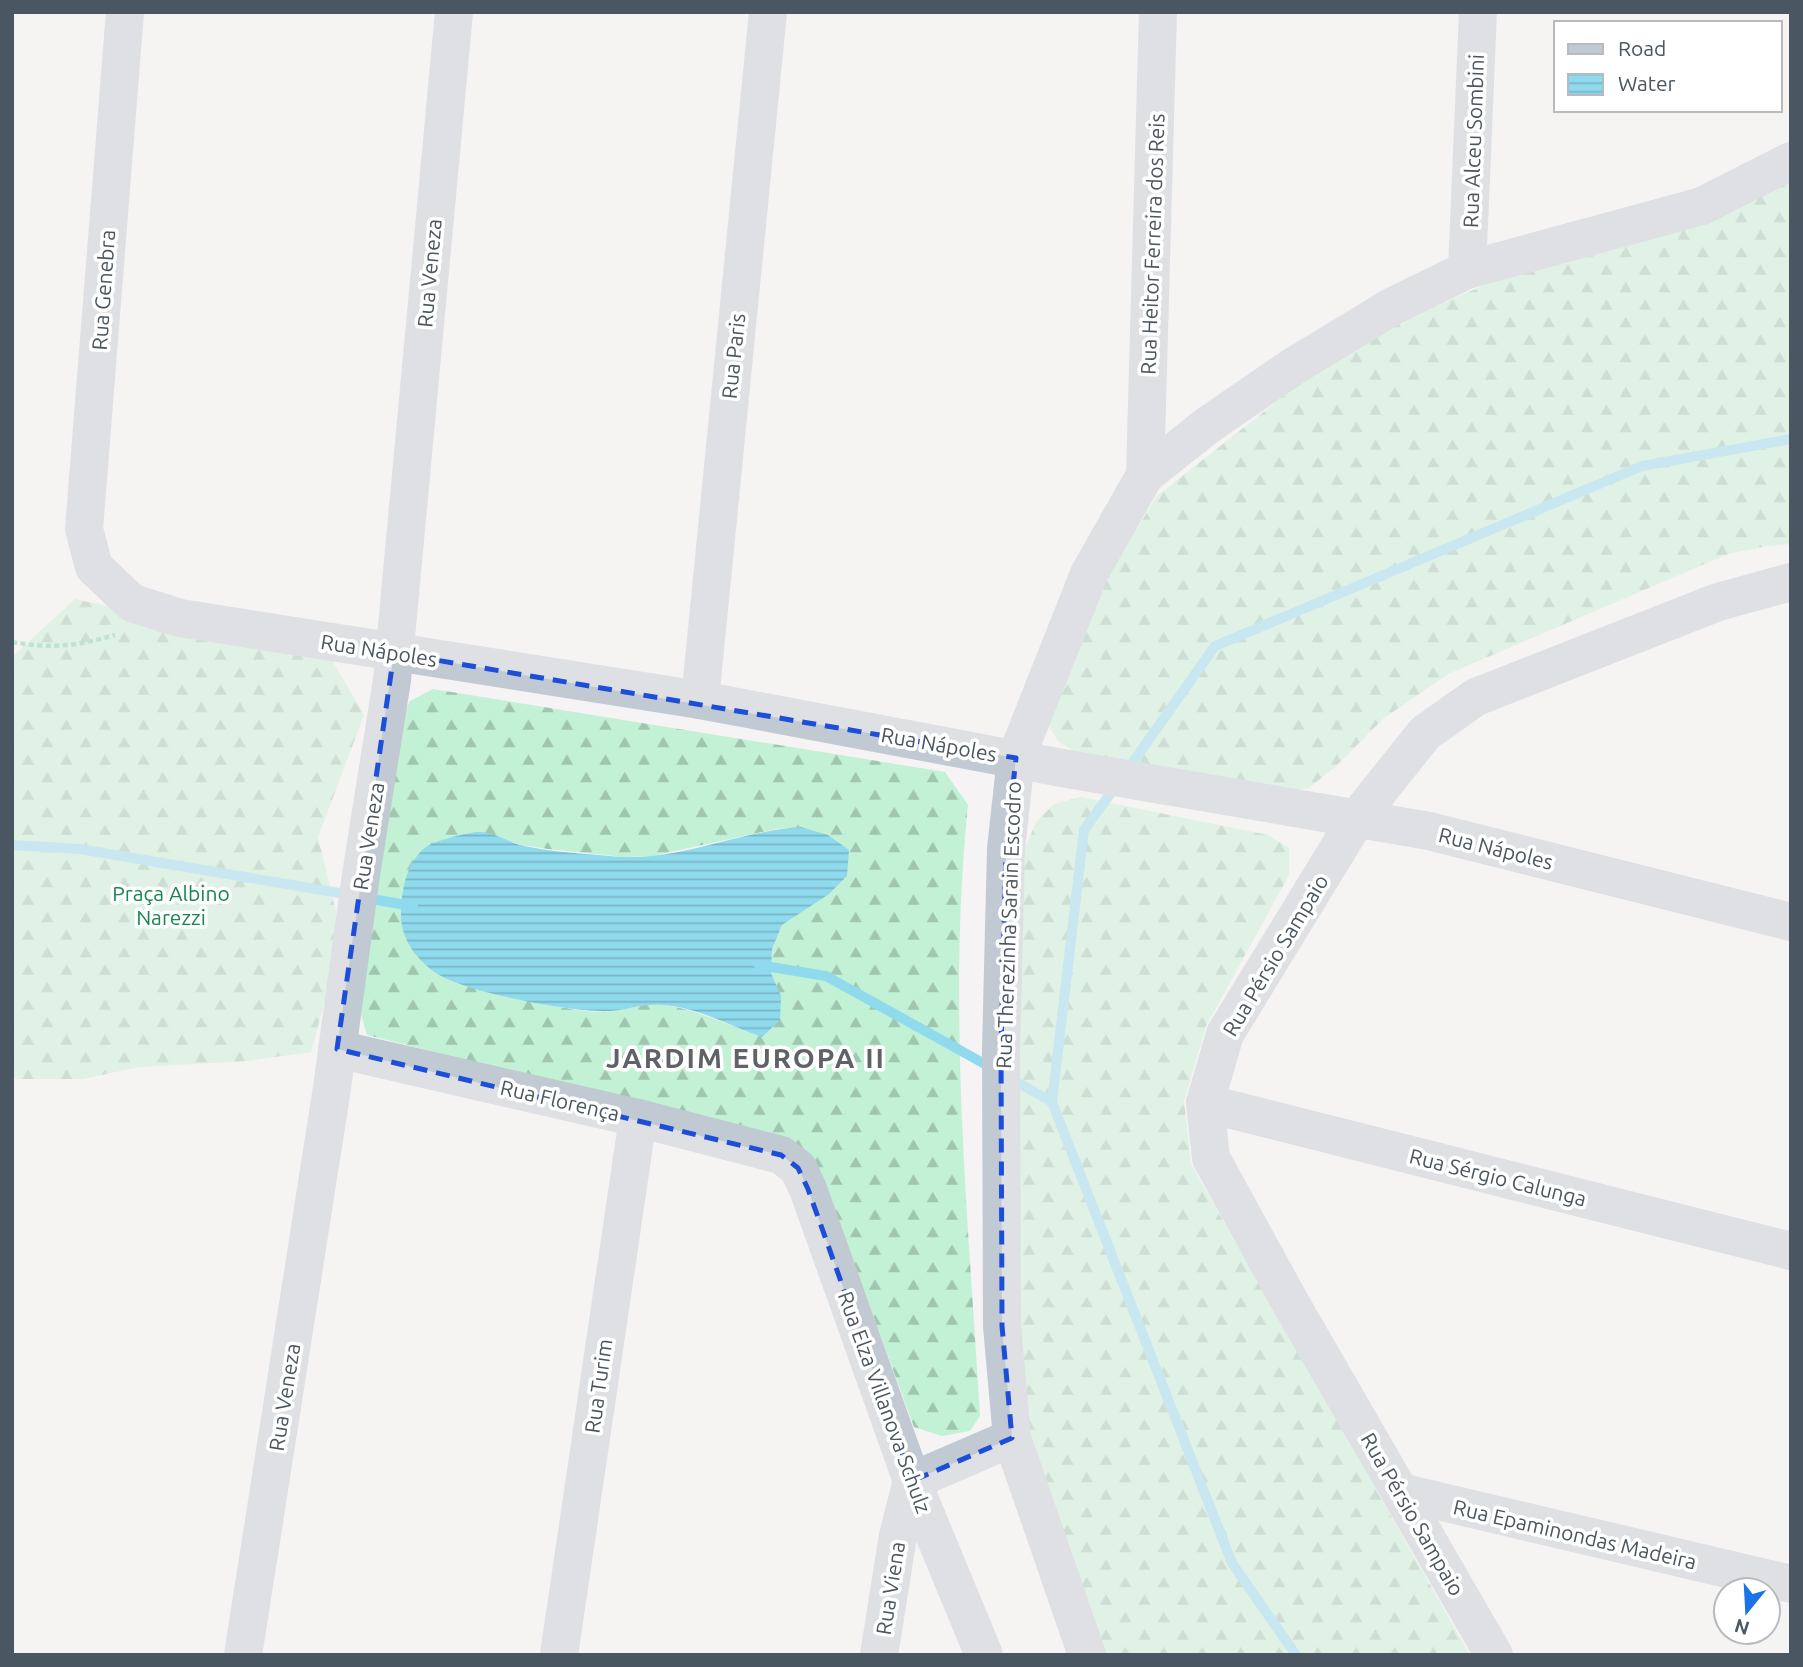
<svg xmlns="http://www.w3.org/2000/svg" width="1803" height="1667" font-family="Ubuntu,sans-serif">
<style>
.forest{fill:url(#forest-firs);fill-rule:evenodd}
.water{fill:url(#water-rules)}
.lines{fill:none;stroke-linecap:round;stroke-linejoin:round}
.stream{stroke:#90daee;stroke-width:10}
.path{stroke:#7ad0a6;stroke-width:4.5;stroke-dasharray:5 3.5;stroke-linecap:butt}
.street{stroke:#c1cad2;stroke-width:38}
.marked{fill:none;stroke:#1d4ed8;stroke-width:5;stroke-dasharray:14 9;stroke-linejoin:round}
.labels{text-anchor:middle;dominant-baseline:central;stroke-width:7;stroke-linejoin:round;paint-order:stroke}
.street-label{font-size:21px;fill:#4a5661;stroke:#fff}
.park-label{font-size:21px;fill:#17864f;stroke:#fff}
.district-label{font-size:28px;font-weight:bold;letter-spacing:2px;fill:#5f6368;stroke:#fff}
</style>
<defs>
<pattern id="forest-firs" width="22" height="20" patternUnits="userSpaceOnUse" patternTransform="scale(1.75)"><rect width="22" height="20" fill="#c3f1d5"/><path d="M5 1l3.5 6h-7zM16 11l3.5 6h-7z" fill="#a0c6b0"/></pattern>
<pattern id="water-rules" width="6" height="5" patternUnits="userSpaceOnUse" patternTransform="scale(1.75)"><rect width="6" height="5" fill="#90daee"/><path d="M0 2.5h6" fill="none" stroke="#78b4c4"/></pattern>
</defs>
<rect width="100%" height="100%" fill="#f5f3f3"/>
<g class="forest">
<path d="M1791 180V544L1767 546 1728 554 1448 674 1384 718 1336 766 1309 788 1294 791 1082 756 1059 742 1044 719 1104 582 1157 496 1304 380 1401 321 1487 284Z"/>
<path d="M75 599 168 619 320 640 364 715 318 837 342 937 311 1052 247 1061 139 1067 83 1079H12V657Z"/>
<path d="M433 689 945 772 968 805C947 1008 968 1213 980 1416L970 1431 942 1436 914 1427 826 1187 791 1142 367 1035 361 1014 398 724 410 701ZM801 827 803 910 782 925 772 949 771 973 762 1037C730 1026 699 1010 665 1005 646 1002 630 1009 612 1011 586 1014 558 1006 532 1002L428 845 479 832 522 845 548 849 624 857 652 856 776 829Z"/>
<path d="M1081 797 1268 835 1289 848V875L1206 1026 1184 1101 1191 1164 1470 1655H1106L1029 1434 1019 1326 1018 1050 1024 851 1036 822 1054 804Z"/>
</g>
<path class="water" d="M801 827 828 835 849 850 847 876 829 894 782 925 772 949 771 973 781 996 780 1020 762 1037C730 1026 697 1007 662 1005 642 1003 628 1010 610 1011 572 1013 479 994 445 978 422 967 401 942 401 916 401 892 406 859 429 845 436 841 471 831 480 832 493 832 507 841 520 845 545 851 573 853 598 855 616 857 634 858 651 856 702 851 751 830 801 827Z"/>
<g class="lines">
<g class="stream">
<path d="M1128 769 1215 646 1642 466 1791 439"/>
<path d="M12 845 80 849 351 895"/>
<path d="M365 898 413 906"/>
<path d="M759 965 826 976 992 1068"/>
<path d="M1011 1079 1052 1102 1232 1563 1296 1655"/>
<path d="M1052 1102 1084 830 1115 787"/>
</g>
<path class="path" d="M12 642C51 649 78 646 115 635"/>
<g class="street">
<path d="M125 12 84 529 94 567 132 603 180 618 700 700 1062 768 1429 831 1791 922"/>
<path d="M1467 270 1478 12"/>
<path d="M1145 475 1158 12"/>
<path d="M700 700 768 12"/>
<path d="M337 1049 638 1118 781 1155 798 1168 808 1189 912 1481 984 1655"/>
<path d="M1205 1103 1791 1251"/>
<path d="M912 1481 1012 1438"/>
<path d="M1400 1492 1791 1584"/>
<path d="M243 1655 332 1088 361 875 392 680 454 12"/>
<path d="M559 1655 638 1118"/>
<path d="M879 1655 898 1536 912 1481"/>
<path d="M1087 1655 1012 1438 1002 1326 1001 1049 1006 849 1016 758 1089 574 1145 475 1208 425 1294 366 1393 306 1467 270 1702 206 1791 161"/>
<path d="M1494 1655 1290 1302 1211 1158 1205 1103 1225 1034 1357 818 1425 733 1476 697 1718 602 1791 582"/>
</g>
</g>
<path d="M0 0H1803V1667H0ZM394 653 1016 758 1006 849 1001 1049 1002 1326 1012 1438 912 1481 808 1189 798 1168 781 1155 337 1049Z" fill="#f5f3f3" fill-opacity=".55" fill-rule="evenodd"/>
<path class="marked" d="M394 653 1016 758 1006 849 1001 1049 1002 1326 1012 1438 912 1481 808 1189 798 1168 781 1155 337 1049Z"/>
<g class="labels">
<g class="street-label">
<text transform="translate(1473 141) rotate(-88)">Rua Alceu Sombini</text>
<text transform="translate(1152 244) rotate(-88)">Rua Heitor Ferreira dos Reis</text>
<text transform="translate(429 273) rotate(-85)">Rua Veneza</text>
<text transform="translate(103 290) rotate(-86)">Rua Genebra</text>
<text transform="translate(733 356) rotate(-84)">Rua Paris</text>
<text transform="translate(379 650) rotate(9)">Rua Nápoles</text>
<text transform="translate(939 744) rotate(10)">Rua Nápoles</text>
<text transform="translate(368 836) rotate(-81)">Rua Veneza</text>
<text transform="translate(1496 848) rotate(14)">Rua Nápoles</text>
<text transform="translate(1008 925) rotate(-88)">Rua Therezinha Sarain Escodro</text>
<text transform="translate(1275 955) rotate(-59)">Rua Pérsio Sampaio</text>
<text transform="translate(560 1100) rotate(13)">Rua Florença</text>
<text transform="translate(1498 1177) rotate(14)">Rua Sérgio Calunga</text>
<text transform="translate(598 1386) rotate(-82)">Rua Turim</text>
<text transform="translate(284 1397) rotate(-81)">Rua Veneza</text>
<text transform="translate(885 1402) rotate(70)">Rua Elza Villanova Schulz</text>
<text transform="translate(1413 1514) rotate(60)">Rua Pérsio Sampaio</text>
<text transform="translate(1575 1534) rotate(13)">Rua Epaminondas Madeira</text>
<text transform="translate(890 1588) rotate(-81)">Rua Viena</text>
</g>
<g class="park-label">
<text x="171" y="893">Praça Albino<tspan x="171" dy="24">Narezzi</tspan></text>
</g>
<g class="district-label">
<text x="746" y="1057">JARDIM EUROPA II</text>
</g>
</g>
<rect width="1803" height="1667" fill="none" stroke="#4a5661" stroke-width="28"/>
<rect x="1554" y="21" width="228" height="91" fill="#ffffff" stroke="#b7bbc0" stroke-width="2"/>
<rect x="1568" y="44" width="35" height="10" fill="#c1cad2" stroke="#b7bbc0" stroke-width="2"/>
<text x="1618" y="56" font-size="21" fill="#4a5661">Road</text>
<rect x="1568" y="74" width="35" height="21" fill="url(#water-rules)" stroke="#b7bbc0" stroke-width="2"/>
<text x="1618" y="91" font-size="21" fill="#4a5661">Water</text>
<g transform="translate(1747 1611) rotate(198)"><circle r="33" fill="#ffffff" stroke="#b7bbc0" stroke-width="2"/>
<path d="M0-5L12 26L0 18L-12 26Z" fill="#1a73e8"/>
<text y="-10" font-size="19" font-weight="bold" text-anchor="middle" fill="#4a5661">N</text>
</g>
</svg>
